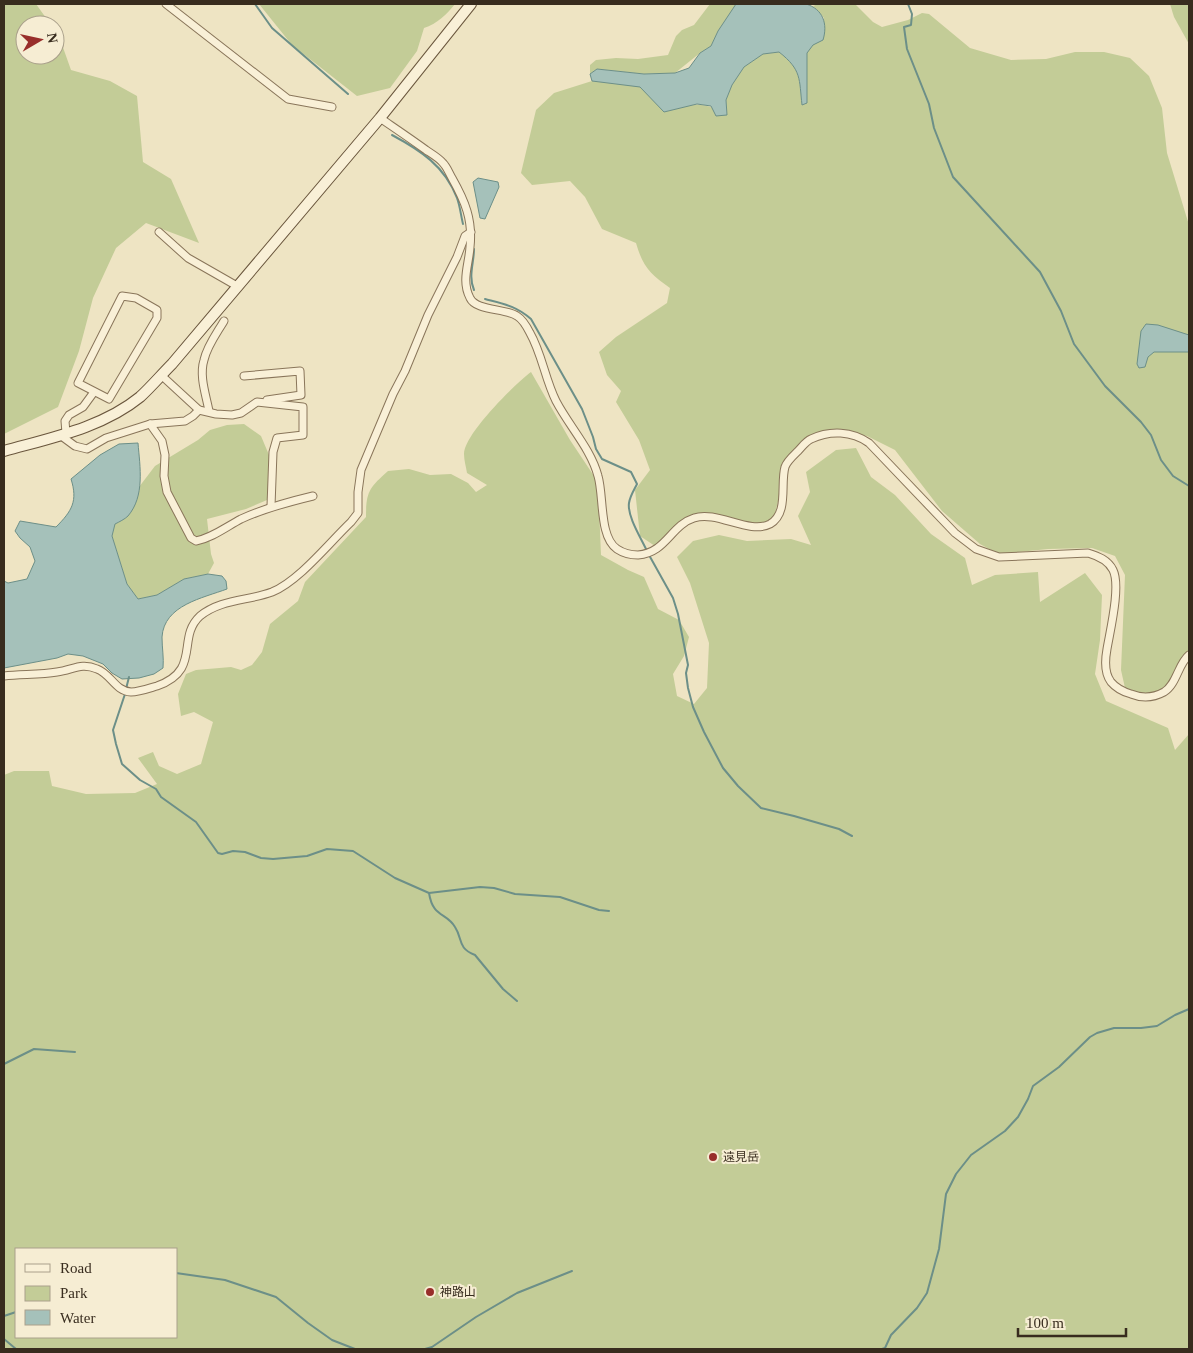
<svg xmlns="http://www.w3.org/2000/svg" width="1193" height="1353" font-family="'Times New Roman','Noto Sans JP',serif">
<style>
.green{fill:#c3cc97;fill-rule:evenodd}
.water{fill:#a5c1ba;stroke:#6c8f88}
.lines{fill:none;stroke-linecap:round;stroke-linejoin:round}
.stream{stroke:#6c8f88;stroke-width:2}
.street-casing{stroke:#89755a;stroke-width:9}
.secondary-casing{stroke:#6a563d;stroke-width:12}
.street{stroke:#f9f0d7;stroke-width:7}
.secondary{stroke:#f9f0d7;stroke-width:10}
.poi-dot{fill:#982e2a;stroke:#f6edd3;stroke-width:2}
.labels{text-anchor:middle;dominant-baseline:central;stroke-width:4;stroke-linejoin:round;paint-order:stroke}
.poi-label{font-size:12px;fill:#382c1e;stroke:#f6edd3;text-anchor:start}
</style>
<rect width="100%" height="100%" fill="#eee4c3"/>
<g class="green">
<path d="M4 4H36L51 25H25V55H55V31L60 39 71 70 110 81 137 96 143 162 171 179 199 243 146 223 116 248 93 298 79 351 58 407 4 434Z"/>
<path d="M259 4H455C447 14 437 24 424 28L417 51 390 88 357 96 292 45Z"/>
<path d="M710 4H736L718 31 711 46 700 53 675 73 644 74 597 69 590 74V65L596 60 616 58 638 59 668 55 676 36 682 30 694 25Z"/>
<path d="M818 4H855L873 22 882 27 908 20 922 13 929 14 970 48 1011 60 1046 59 1075 52H1104L1130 58 1149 76 1162 108 1167 153 1189 225V656L1165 691 1143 694 1125 688 1121 670 1125 575 1115 556 1092 548 1048 549 998 554 980 544 942 511 895 450 867 436 833 430 808 439 782 467 780 494 774 517 762 527 715 519 691 520 658 548 640 536 635 490 650 470 639 440 616 402 621 391 607 375 599 352 616 337 667 303 670 288C650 274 643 267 636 243L602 229 585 197 570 181 532 185 521 173 536 110 554 93 592 81 640 86 664 112C693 105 699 99 727 115L726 100 732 85 744 67 763 54 779 52C802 70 799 78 802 105L807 102V53L824 18 813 6Z"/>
<path d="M1170 4H1189V44L1174 17Z"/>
<path d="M531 372 570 440 598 482 601 555 628 570 644 577 658 609 679 620 689 637 684 656 673 674 677 696 694 704 707 688 709 643 690 583 677 557 693 541 719 535 747 541 791 539 811 545 798 516 810 492 806 472 836 450 856 448 871 477 895 495 931 534 965 558 972 585 995 575 1038 572 1040 602 1085 573 1102 595 1100 640 1095 674 1106 701 1168 728 1175 750 1189 734V1349H4V775L14 771H49L52 786 86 794 135 793 157 784 138 758 153 752 159 766 177 774 201 764 213 722 194 712 181 716 178 694 186 674 196 670 231 667 241 670 252 665 262 652 270 624 298 601 305 582 366 517C366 492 369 488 388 471L409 469 430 475 451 474 468 483 476 492 487 485 467 473C466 467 464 460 464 454 464 434 515 384 531 372ZM16 1249H176V1337H16Z"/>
<path d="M244 424 261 436 269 455 273 475 267 500 246 509 207 519 211 554 214 563 208 574 184 579 157 595 138 599 127 584 112 536 115 524 128 516 138 496 139 487 155 466 198 440 210 430 227 425Z"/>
</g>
<g class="water">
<path d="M736 4H806C823 9 828 24 823 40L813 45 807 53V103L802 105C799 79 802 70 779 52L763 54 744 67 732 85 726 100 727 115 716 116 711 106 697 104 664 112 640 87 592 81 590 74 597 69 644 74 675 73 689 68 700 53 711 46 718 31Z"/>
<path d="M478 178 498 182 499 187 485 219 480 218 473 182Z"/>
<path d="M1146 324 1158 325 1189 335V352H1154L1148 357 1145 367 1139 368 1137 364 1141 331Z"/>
<path d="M138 443C140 467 145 496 128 516 125 519 119 522 115 524L112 536 127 584 138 599 157 595 184 579 208 574 222 576 226 581 227 589C203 598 164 605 162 637 162 648 164 658 163 668L154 674 139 678 122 679 112 673 103 664 83 656 68 654 57 658 4 668V581L8 583 27 579 35 561 30 547 20 538 15 531 20 521 56 527C72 511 78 501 71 479L100 455 119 444Z"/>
</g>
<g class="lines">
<g class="stream">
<path d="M255 4 272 28 348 94"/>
<path d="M908 4 912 14 911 25 904 27 907 49 929 104 934 128 953 177 1040 272 1061 311 1074 344 1105 386 1141 422 1151 435 1161 460 1173 476 1189 486"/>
<path d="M392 135C420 150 445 166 457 198 460 206 461 216 463 224"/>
<path d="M474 290C468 276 474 263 474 249"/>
<path d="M485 299C504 304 516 306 531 319L582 409 593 437 596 449 602 459 631 472 637 484C634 490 630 496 629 503 627 516 641 538 647 551"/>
<path d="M649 555 673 598 678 614 688 665 686 673 688 688 693 707 704 732 723 768 738 786 761 808 794 816 839 829 852 836"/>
<path d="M126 689 129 677"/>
<path d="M125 694 113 730 116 744 122 764 140 780 156 789 161 797 196 822 218 853 222 854 233 851 245 852 261 858 273 859 307 856 327 849 353 851 395 878 429 893C433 918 446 912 455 927 463 939 457 948 475 955L503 989 517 1001"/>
<path d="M429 893 480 887 494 888 515 894 560 897 599 910 609 911"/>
<path d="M4 1064 34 1049 75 1052"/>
<path d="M176 1273 225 1280 276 1297 308 1323 332 1340 355 1349"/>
<path d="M4 1316 16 1312"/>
<path d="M4 1339 16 1349"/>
<path d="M425 1349 432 1347 476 1317 517 1293 572 1271"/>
<path d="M882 1349 885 1348 891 1335 917 1308 927 1293 939 1249 946 1194 956 1174 971 1155 1005 1131 1018 1117 1028 1099 1033 1086 1059 1067 1090 1037 1097 1033 1114 1028H1141L1157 1026 1175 1015 1189 1009"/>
</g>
<g class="street-casing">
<g id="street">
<path d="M166 4 288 99 332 107"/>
<path d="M380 118C396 129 411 139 426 150 432 154 439 158 443 163 447 167 449 173 452 178 465 201 473 220 470 247 469 264 461 281 470 298 476 311 505 308 517 316 522 319 527 327 530 333 542 354 545 379 556 401 569 426 591 449 598 476 604 496 599 537 617 549 623 553 631 555 638 555 666 553 671 525 694 518 717 510 749 535 770 524 789 513 780 484 785 467 787 461 794 455 798 451 802 447 806 441 811 439 830 430 852 431 869 443L955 533 976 549 999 557 1088 553C1098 556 1108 560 1113 570 1121 586 1110 631 1107 649 1105 660 1104 673 1111 682 1116 688 1124 692 1131 694 1141 698 1153 698 1164 692 1177 684 1178 664 1189 655"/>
<path d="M159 232 188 258 237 286"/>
<path d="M122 296 136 298 157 310V318L109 399 78 383Z"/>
<path d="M161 375 199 410 216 414 232 415 241 413 257 402 303 407V435L277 438 273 452 271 506"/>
<path d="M244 376 300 371 301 395 267 400"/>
<path d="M209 411C206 395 199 376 204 360 207 346 217 333 224 321"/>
<path d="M150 424 162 441 165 455 164 476 167 492 191 538 196 541C212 538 226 527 241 519 265 508 288 502 313 496"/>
<path d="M66 433 65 421 69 415 83 407 94 392"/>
<path d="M60 435 75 446 87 449 106 438 150 424 185 421 193 416 199 410"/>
<path d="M4 676C21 674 40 675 57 672 73 670 81 662 97 669 111 674 115 691 131 692 139 692 150 688 157 686 202 670 176 638 200 616 221 599 248 601 272 592 299 581 329 543 351 522L358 513V492L361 470 393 394 405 371 428 315 457 257 465 236 471 232"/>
</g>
</g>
<g class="secondary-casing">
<path id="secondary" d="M4 451C50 438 102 428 140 397 151 387 162 374 172 364L380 118 471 4"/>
</g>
<use href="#street" class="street"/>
<use href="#secondary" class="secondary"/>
</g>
<g class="poi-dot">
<circle cx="713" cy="1157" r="5"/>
<circle cx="430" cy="1292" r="5"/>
</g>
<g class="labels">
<g class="poi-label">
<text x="723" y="1157">遠見岳</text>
<text x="440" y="1292">神路山</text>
</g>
</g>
<rect width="1193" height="1353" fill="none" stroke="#382c1e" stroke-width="10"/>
<rect x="15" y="1248" width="162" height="90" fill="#f6edd3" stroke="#aaa08b"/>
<rect x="25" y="1264" width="25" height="8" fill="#f9f0d7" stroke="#aaa08b"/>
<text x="60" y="1273" font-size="15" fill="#382c1e">Road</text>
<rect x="25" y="1286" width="25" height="15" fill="#c3cc97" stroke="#aaa08b"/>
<text x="60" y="1298" font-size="15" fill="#382c1e">Park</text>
<rect x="25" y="1310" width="25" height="15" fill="#a5c1ba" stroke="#aaa08b"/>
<text x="60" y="1323" font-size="15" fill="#382c1e">Water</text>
<g transform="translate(40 40) rotate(81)"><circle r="24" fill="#f6edd3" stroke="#aaa08b"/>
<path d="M0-4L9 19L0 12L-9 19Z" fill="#982e2a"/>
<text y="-8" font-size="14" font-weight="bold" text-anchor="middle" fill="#382c1e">N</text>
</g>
<path d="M1018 1328v8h108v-8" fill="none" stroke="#382c1e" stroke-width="2.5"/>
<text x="1026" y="1328" font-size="15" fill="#382c1e" stroke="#f6edd3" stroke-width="4" paint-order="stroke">100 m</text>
</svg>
